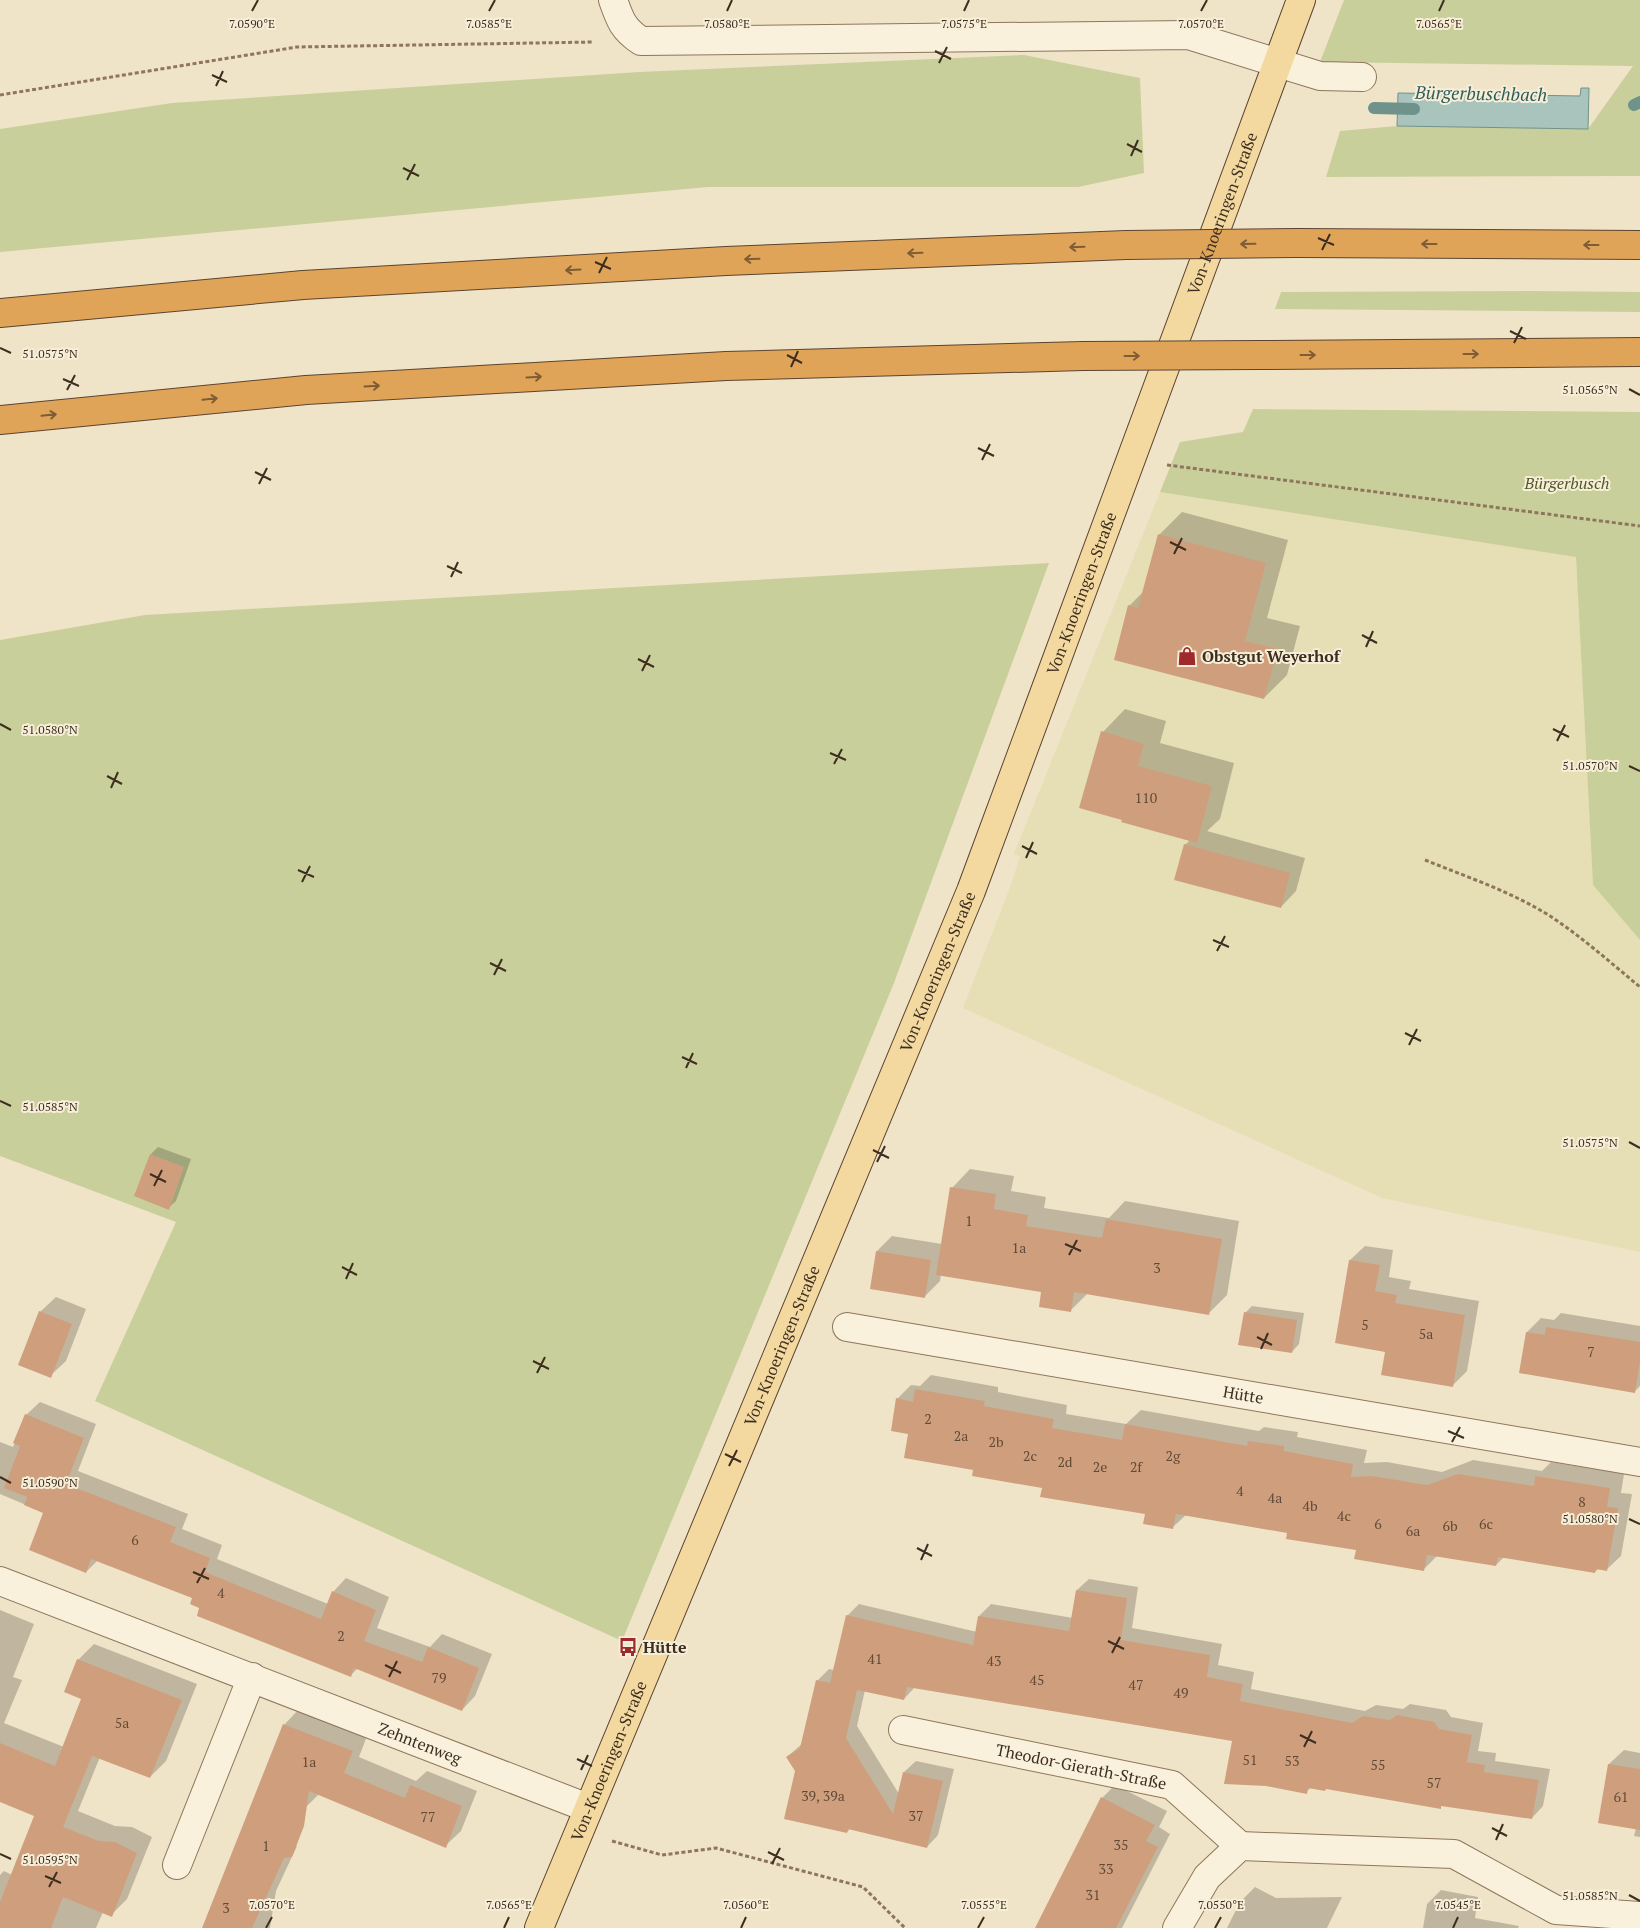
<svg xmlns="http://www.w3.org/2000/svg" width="1640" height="1928" font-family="'PT Serif',serif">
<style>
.farmland{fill:#e6deb5}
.green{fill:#c9cf9b}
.water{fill:#a9c4bc;stroke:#6f938a}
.shadow{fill:#0003}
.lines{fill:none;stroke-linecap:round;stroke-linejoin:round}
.stream{stroke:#6f938a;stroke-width:12}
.building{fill:#cf9f7d}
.minor-casing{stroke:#8d765c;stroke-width:30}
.major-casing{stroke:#5b4430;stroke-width:30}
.highway-casing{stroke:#5b4430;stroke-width:30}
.path{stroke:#8d765c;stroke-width:3;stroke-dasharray:4 2.5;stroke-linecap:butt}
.minor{stroke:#faf1dc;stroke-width:28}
.major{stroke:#f3d9a0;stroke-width:28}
.highway{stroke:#e0a458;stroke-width:28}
.highway-bridge-casing{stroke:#5b4430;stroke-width:30;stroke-linecap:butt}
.highway-bridge{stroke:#e0a458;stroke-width:28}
.oneway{stroke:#7e5d36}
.ticks{fill:none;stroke:#3d2e20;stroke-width:2}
.labels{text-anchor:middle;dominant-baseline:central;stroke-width:4;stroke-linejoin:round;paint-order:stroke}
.number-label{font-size:14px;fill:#624a37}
.street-label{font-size:16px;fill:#3d2e20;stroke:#f7eed8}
.park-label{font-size:16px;font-style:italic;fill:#4d5a26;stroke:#f7eed8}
.poi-label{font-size:16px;font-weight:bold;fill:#3d2e20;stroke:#f7eed8;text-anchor:start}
.water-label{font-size:18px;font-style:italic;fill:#2f5d5a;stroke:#f7eed8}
.ticks-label{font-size:12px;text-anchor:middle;fill:#3d2e20;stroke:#f7eed8;stroke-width:4;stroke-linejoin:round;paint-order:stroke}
</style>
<rect width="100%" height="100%" fill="#f0e4c8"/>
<path class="farmland" d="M1160 492 1576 557 1593 885 1640 940V1252L1382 1198 963 1008 1009 890 1020 857 1014 854Z"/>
<g class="green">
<path d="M1344 0H1640V176L1326 177 1340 131 1397 126 1588 129 1633 66 1320 62Z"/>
<path d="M1024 55 1140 78 1144 173 1078 187H708L0 252V129L172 103 639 72Z"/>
<path d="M1530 291 1640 292V312L1275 309 1281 292Z"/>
<path d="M1253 409 1640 412V940L1593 885 1576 557 1160 492 1180 442 1243 432Z"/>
<path d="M1049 563 894 983 622 1641 95 1401 176 1222 0 1156V640L145 615Z"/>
</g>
<path class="water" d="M1581 88H1589L1588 129 1397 126 1398 93 1580 96Z"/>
<g class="shadow">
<path d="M1182 512 1288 540 1267 618 1300 626 1287 675 1264 698 1129 606 1144 591 1159 535Z"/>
<path d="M1125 709 1166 721 1160 743 1234 763 1220 819 1207 831 1305 858 1296 891 1281 907 1185 845 1190 840 1103 732Z"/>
<path d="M158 1147 191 1159 176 1201 168 1208 136 1196 151 1154Z"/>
<path d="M970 1169 1014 1176 1011 1191 1046 1197 1044 1208 1109 1218 1125 1201 1239 1221 1227 1295 1209 1313 1088 1293 1070 1311 1042 1291 941 1274 940 1281 925 1296 877 1251 892 1236 942 1244 952 1188Z"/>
<path d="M1365 1246 1393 1250 1389 1277 1411 1281 1409 1289 1479 1301 1467 1371 1452 1386 1386 1351 1337 1342 1350 1260Z"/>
<path d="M56 1297 86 1309 66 1361 50 1376 40 1312Z"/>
<path d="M1252 1306 1304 1313 1299 1344 1292 1352 1245 1313Z"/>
<path d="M1561 1313 1640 1326V1386L1634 1392 1521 1372 1527 1332 1541 1318 1554 1320Z"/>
<path d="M931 1375 998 1387V1392L1067 1405 1066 1414 1126 1424 1141 1410 1259 1431 1264 1427 1298 1432 1297 1437 1367 1450 1364 1463 1387 1462 1442 1472 1473 1460 1542 1471 1551 1462 1624 1474 1621 1493 1632 1494 1621 1556 1606 1570 1599 1568 1595 1572 1504 1557 1496 1565 1437 1556 1423 1570 1357 1549 1288 1532 1186 1515 1173 1527 1146 1513 1043 1487 909 1433 897 1399 911 1385 920 1386Z"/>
<path d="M40 1402 96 1424 78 1471 188 1514 182 1529 222 1545 217 1559 328 1604 333 1592 346 1578 389 1597 377 1628 430 1647 442 1634 492 1654 475 1696 462 1710 358 1668 350 1676 193 1597 98 1560 86 1572 45 1513 0 1494V1442L13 1447 26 1415Z"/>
<path d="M1089 1579 1138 1587 1132 1628 1222 1644 1218 1665 1254 1672 1251 1689 1365 1711 1376 1705 1403 1709 1410 1704 1446 1710 1451 1717 1483 1723 1478 1751 1496 1753 1495 1761 1550 1769 1543 1806 1532 1818 1443 1805 1440 1807 1327 1788 1312 1787 1306 1792 1234 1740 915 1687 904 1699 865 1690 857 1726 899 1794 904 1772 916 1761 954 1769 938 1835 927 1847 850 1829 847 1832 796 1771 787 1757 803 1743 817 1681 829 1669 834 1670 847 1616 859 1604 977 1632 979 1616 991 1604 1073 1618 1077 1590Z"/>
<path d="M0 1610 34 1624 13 1677 22 1680 4 1723 64 1747 83 1698 78 1660 94 1644 197 1684 166 1761 150 1777 100 1757 78 1811 115 1826 132 1827 152 1837 127 1899 111 1915 103 1912 96 1928H0V1875L4 1871 12 1875 36 1815 0 1801Z"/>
<path d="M299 1709 367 1736 359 1757 416 1781 427 1771 477 1791 461 1831 445 1846 319 1794 306 1807 284 1725Z"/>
<path d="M1624 1750 1640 1753V1837L1634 1836 1636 1828 1609 1764Z"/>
<path d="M1115 1785 1167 1811 1159 1827 1170 1834 1122 1928H1036L1102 1798Z"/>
<path d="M253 1827 297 1846 276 1891 270 1928H203Z"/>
<path d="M1255 1887 1276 1898 1342 1897 1327 1928H1227L1240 1902Z"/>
<path d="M1441 1890 1478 1897 1475 1918 1519 1926 1518 1928H1423L1427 1904Z"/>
</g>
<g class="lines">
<g class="stream">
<path d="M1634 105 1640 102"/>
<path d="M1374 108 1414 109"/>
</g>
</g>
<g class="building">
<path d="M1158 534 1266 563 1245 641 1278 649 1264 699 1114 660 1128 605 1138 608Z"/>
<path d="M1101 731 1144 744 1138 766 1212 786 1197 843 1121 822 1122 820 1079 808Z"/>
<path d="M1184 844 1290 873 1281 908 1174 880Z"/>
<path d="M150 1154 184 1167 169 1210 134 1196Z"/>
<path d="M950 1187 996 1194 994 1209 1028 1215 1026 1226 1102 1238 1106 1219 1222 1239 1209 1315 1074 1292 1071 1312 1039 1307 1041 1292 936 1275Z"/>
<path d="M876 1251 931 1260 925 1298 870 1289Z"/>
<path d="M1349 1260 1380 1265 1375 1291 1397 1295 1395 1303 1465 1315 1453 1387 1381 1375 1385 1352 1335 1343Z"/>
<path d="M39 1311 72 1324 51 1378 18 1365Z"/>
<path d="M1244 1312 1297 1320 1292 1353 1238 1345Z"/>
<path d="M1546 1327 1640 1342V1362L1635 1393 1519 1373 1526 1332 1545 1335Z"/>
<path d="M915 1389 985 1401 984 1406 1054 1419 1052 1428 1122 1440 1125 1424 1247 1446 1248 1441 1284 1446V1451L1353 1464 1351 1477 1372 1476 1427 1485 1458 1474 1534 1486 1535 1476 1610 1488 1607 1507 1618 1508 1607 1571 1596 1569 1595 1573 1498 1557 1496 1566 1427 1555 1424 1571 1354 1559 1356 1550 1286 1539 1287 1533 1176 1514 1173 1529 1143 1524 1145 1514 1040 1497 1042 1488 972 1476 973 1470 904 1458 908 1434 891 1431 896 1398 913 1402Z"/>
<path d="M25 1414 84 1438 66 1484 176 1527 170 1542 210 1558 205 1572 321 1619 332 1591 376 1610 364 1641 422 1662 428 1647 479 1668 462 1711 354 1668 351 1677 197 1616 199 1608 190 1604 192 1598 91 1559 86 1573 29 1550 43 1513 24 1505 27 1497 4 1488 20 1446 13 1443Z"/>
<path d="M1076 1590 1127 1598 1121 1640 1210 1655 1207 1677 1243 1684 1240 1701 1352 1723 1363 1716 1390 1720 1397 1715 1434 1722 1439 1729 1472 1735 1467 1762 1485 1765 1484 1772 1539 1780 1532 1819 1441 1806V1809L1326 1789 1325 1791 1308 1788 1307 1794 1266 1786 1224 1784 1232 1741 907 1687 904 1700 857 1690 846 1738 893 1814 903 1772 943 1781 927 1848 848 1829 847 1833 784 1819 795 1771 786 1757 800 1748 816 1680 830 1683 846 1615 973 1645 978 1616 1069 1631Z"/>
<path d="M77 1659 182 1700 150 1778 92 1756 63 1827 99 1841 115 1842 137 1853 112 1917 63 1897 51 1928H0V1902L34 1816 0 1802V1743L55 1766 81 1699 64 1692Z"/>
<path d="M283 1724 353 1751 344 1773 405 1798 410 1785 462 1806 446 1848 309 1791 304 1826 292 1857 284 1858 252 1928H202Z"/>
<path d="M1608 1764 1640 1769V1830L1598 1823Z"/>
<path d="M1101 1797 1155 1825 1146 1841 1158 1847 1116 1928H1035Z"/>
</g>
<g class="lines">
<g class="minor-casing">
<g id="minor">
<path d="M613 0C620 20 623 29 641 41L1188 35 1320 76 1362 77"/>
<path id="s1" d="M847 1327 1640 1462"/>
<path id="s2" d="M0 1581 588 1808"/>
<path id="s3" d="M903 1730 1172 1785 1240 1846"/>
<path d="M177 1865 252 1677"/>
<path d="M1177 1928 1207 1877 1240 1846 1454 1854 1556 1910 1640 1916"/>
</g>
</g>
<g class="major-casing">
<g id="major">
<path id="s4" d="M539 1928 971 891 1301 0"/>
</g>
</g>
<g class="highway-casing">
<g id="highway">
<path d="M1297 243 1640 245"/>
<path d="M0 313 303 285 726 261 1126 245"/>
<path d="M1259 355 1640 352"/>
<path d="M0 420 306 390 726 366 1083 356"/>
</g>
</g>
<g class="path">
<path d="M0 95 297 47 593 42"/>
<path d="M1167 465 1640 526"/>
<path d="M1425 860C1467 877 1512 892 1550 916 1582 937 1611 963 1640 987"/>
<path d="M612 1841 662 1855 716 1848 863 1887 905 1928"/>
</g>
<use href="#minor" class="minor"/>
<use href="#major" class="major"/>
<use href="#highway" class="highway"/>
<g class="highway-bridge-casing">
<g id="highway-bridge">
<path d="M1126 245 1297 243"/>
<path d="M1083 356 1259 355"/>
</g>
</g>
<use href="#highway-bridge" class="highway-bridge"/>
</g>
<defs><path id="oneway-shaft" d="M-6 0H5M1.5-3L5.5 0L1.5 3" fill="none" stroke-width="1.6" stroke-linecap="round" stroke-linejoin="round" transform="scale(1.25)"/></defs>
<g class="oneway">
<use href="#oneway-shaft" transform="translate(1248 244) rotate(179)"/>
<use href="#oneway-shaft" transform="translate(1429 244) rotate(-180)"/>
<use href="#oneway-shaft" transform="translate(1591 245) rotate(-180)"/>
<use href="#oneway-shaft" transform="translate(1077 247) rotate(178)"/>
<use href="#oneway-shaft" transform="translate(915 253) rotate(178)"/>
<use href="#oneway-shaft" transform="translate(752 259) rotate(178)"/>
<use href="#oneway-shaft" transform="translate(573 270) rotate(177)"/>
<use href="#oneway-shaft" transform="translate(1471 354)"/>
<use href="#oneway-shaft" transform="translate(1308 355)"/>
<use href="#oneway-shaft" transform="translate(1132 356)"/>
<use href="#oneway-shaft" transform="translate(534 377) rotate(-3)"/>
<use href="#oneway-shaft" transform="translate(372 386) rotate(-3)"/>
<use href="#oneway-shaft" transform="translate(210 399) rotate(-6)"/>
<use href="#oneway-shaft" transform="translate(49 415) rotate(-6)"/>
</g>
<path class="ticks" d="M252 11 258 0M489 11 495 0M727 11 732 0M964 11 969 0M1201 11 1207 0M1439 11 1444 0M935 51 951 59M939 63 947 47M212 75 227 82M216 86 223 71M1127 144 1142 152M1131 156 1138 140M403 168 419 176M407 180 415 164M1318 238 1334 245M1322 250 1330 234M595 262 611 269M599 273 607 257M1510 331 1526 339M1514 343 1522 327M0 348 11 353M787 355 802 363M791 367 798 351M63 379 79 386M1629 389 1640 395M67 390 75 375M978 448 994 456M982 460 990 444M255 472 271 480M259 484 267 468M1170 542 1186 550M1174 554 1182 538M447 566 462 573M451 577 458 562M1362 635 1377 643M1366 647 1373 631M638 659 654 667M642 671 650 655M0 724 11 730M1553 729 1569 737M1557 741 1565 725M830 753 846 760M834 764 842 749M1629 766 1640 771M107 776 122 784M111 788 118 772M1022 846 1037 854M1026 858 1033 842M298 870 314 877M302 882 310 866M1213 940 1229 947M1217 951 1225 936M490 963 506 971M494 975 502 959M1405 1033 1421 1041M1409 1045 1417 1029M682 1057 697 1064M686 1068 693 1053M0 1101 11 1106M1629 1142 1640 1148M873 1150 889 1158M877 1162 885 1146M150 1174 166 1182M154 1186 162 1170M1065 1244 1081 1251M1069 1255 1077 1240M342 1267 357 1275M346 1279 353 1263M1257 1337 1272 1345M1261 1349 1268 1333M533 1361 549 1369M537 1373 545 1357M1448 1431 1464 1438M1452 1442 1460 1427M725 1454 741 1462M729 1466 737 1450M0 1477 11 1483M1629 1519 1640 1524M917 1548 932 1556M921 1560 928 1544M193 1572 209 1579M197 1583 205 1568M1108 1641 1124 1649M1112 1653 1120 1637M385 1665 401 1673M389 1677 397 1661M1300 1735 1316 1743M1304 1747 1312 1731M577 1759 592 1766M581 1770 588 1755M1492 1828 1507 1836M1496 1840 1503 1824M768 1852 784 1860M0 1854 11 1859M772 1864 780 1848M45 1876 61 1883M49 1887 57 1872M1629 1895 1640 1901M266 1928 272 1917M504 1928 509 1917M741 1928 746 1917M978 1928 984 1917M1215 1928 1221 1917M1453 1928 1458 1917"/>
<defs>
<g id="shop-bare" transform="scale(1.5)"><path d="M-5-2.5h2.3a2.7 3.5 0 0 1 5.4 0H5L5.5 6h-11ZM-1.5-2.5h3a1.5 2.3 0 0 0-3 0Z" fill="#9e2a2b" stroke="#f7eed8" stroke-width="2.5" paint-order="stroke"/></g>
<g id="bus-bare" transform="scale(1.5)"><path d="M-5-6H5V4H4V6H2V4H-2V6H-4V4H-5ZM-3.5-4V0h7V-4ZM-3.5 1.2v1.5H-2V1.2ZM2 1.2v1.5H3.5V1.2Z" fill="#9e2a2b" stroke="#f7eed8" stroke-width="2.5" paint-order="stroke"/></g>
</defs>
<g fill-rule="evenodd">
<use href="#shop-bare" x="1187" y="656"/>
<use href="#bus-bare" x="628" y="1647"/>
</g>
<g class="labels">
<g class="number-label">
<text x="1146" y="797">110</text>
<text x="969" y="1220">1</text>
<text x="1019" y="1247">1a</text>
<text x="1157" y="1267">3</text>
<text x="1365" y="1324">5</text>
<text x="1426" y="1333">5a</text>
<text x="1591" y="1351">7</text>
<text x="928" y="1418">2</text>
<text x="961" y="1435">2a</text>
<text x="996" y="1441">2b</text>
<text x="1030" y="1455">2c</text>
<text x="1173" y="1455">2g</text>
<text x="1065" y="1461">2d</text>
<text x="1100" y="1466">2e</text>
<text x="1136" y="1466">2f</text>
<text x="1240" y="1490">4</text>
<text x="1275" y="1497">4a</text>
<text x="1582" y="1501">8</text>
<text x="1310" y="1505">4b</text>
<text x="1344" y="1515">4c</text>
<text x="1378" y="1523">6</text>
<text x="1486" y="1523">6c</text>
<text x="1450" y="1525">6b</text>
<text x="1413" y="1530">6a</text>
<text x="135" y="1539">6</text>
<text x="221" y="1592">4</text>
<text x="341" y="1635">2</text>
<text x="875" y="1658">41</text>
<text x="994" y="1660">43</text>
<text x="439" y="1677">79</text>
<text x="1037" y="1679">45</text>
<text x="1136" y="1684">47</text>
<text x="1181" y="1692">49</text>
<text x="122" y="1722">5a</text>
<text x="1250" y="1759">51</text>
<text x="1292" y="1760">53</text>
<text x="309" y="1761">1a</text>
<text x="1378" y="1764">55</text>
<text x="1434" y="1782">57</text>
<text x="823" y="1795">39, 39a</text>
<text x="1621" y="1796">61</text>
<text x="916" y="1815">37</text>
<text x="428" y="1816">77</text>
<text x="1121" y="1844">35</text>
<text x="266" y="1845">1</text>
<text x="1106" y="1868">33</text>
<text x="1093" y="1894">31</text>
<text x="226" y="1907">3</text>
</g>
<g class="street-label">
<text stroke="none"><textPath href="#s4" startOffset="1846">Von-Knoeringen-Straße</textPath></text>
<text stroke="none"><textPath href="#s4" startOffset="1441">Von-Knoeringen-Straße</textPath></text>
<text stroke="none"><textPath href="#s4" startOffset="1036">Von-Knoeringen-Straße</textPath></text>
<text stroke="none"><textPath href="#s4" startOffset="631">Von-Knoeringen-Straße</textPath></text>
<text stroke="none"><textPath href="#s1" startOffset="402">Hütte</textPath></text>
<text stroke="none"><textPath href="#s2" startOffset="450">Zehntenweg</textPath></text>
<text stroke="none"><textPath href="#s4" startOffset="181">Von-Knoeringen-Straße</textPath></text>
<text stroke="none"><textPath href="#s3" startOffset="182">Theodor-Gierath-Straße</textPath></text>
</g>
<g class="park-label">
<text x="1567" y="483">Bürgerbusch</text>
</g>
<g class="poi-label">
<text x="1202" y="656">Obstgut Weyerhof</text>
<text x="643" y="1647">Hütte</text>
</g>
<g class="water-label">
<text transform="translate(1481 93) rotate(1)">Bürgerbuschbach</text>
</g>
</g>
<g class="ticks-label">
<text x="252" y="28">7.0590°E</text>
<text x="489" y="28">7.0585°E</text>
<text x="727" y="28">7.0580°E</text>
<text x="964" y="28">7.0575°E</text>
<text x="1201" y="28">7.0570°E</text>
<text x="1439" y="28">7.0565°E</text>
<text x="50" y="358">51.0575°N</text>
<text x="1590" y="394">51.0565°N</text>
<text x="50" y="734">51.0580°N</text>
<text x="1590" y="770">51.0570°N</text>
<text x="50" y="1111">51.0585°N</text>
<text x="1590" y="1147">51.0575°N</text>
<text x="50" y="1487">51.0590°N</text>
<text x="1590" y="1523">51.0580°N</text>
<text x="50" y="1864">51.0595°N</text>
<text x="1590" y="1900">51.0585°N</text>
<text x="272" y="1909">7.0570°E</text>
<text x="509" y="1909">7.0565°E</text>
<text x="746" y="1909">7.0560°E</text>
<text x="984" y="1909">7.0555°E</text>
<text x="1221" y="1909">7.0550°E</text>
<text x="1458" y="1909">7.0545°E</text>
</g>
</svg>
